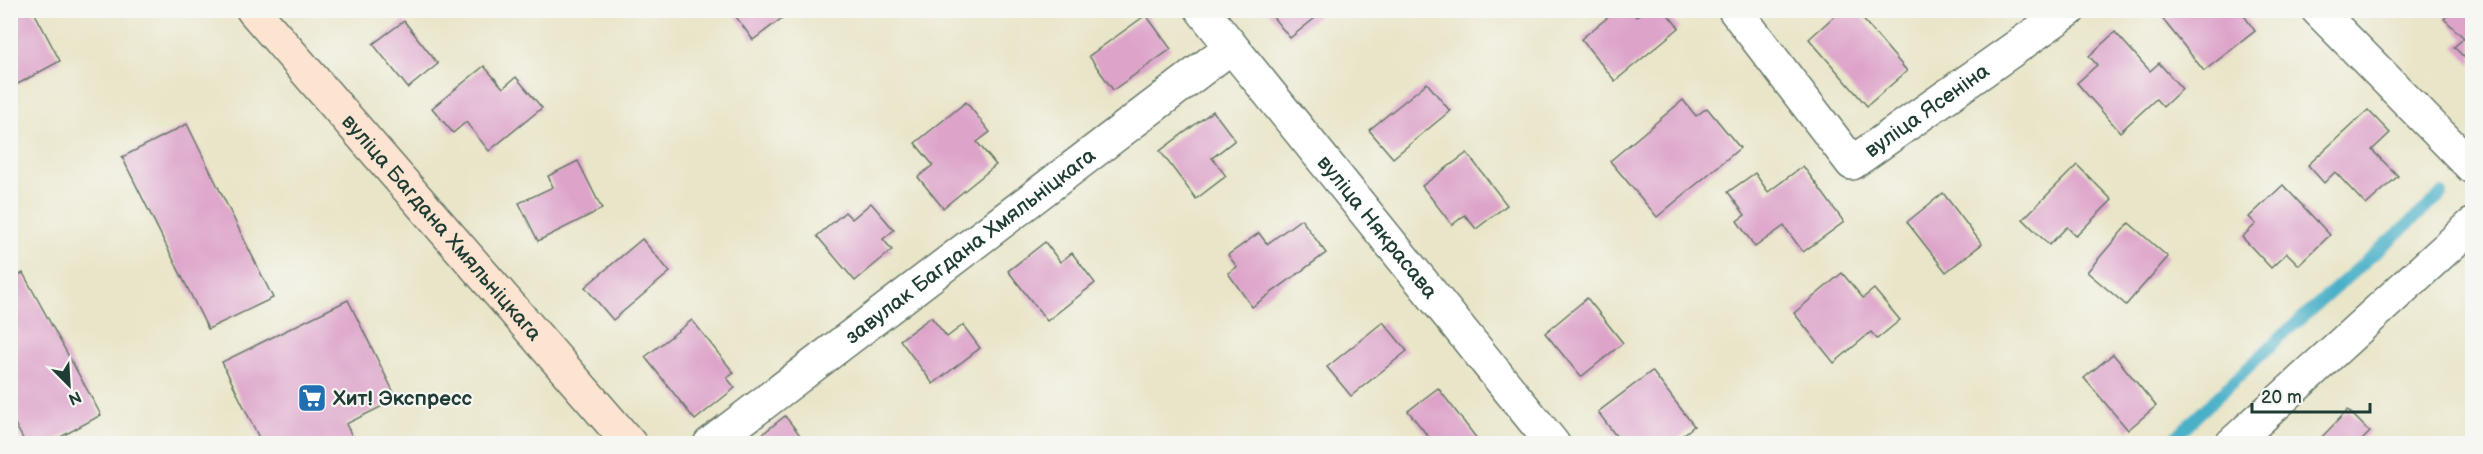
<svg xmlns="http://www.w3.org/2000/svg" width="2483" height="454" font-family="'Balsamiq Sans',sans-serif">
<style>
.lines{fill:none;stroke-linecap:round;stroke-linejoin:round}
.stream{stroke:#49b0c8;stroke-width:12}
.building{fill:#dda3c9}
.street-casing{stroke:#667868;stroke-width:36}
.secondary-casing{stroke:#667868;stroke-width:36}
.street{stroke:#fff;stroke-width:33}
.secondary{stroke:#fde4d1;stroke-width:33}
.labels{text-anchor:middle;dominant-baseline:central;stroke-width:4.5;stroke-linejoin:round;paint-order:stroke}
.street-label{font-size:21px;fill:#1f3d34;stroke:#f6f6f2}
.poi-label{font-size:21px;font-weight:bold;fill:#1f3d34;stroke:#f6f6f2;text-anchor:start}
</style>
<rect width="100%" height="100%" fill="#f6f6f2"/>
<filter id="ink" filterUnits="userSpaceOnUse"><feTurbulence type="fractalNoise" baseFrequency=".0167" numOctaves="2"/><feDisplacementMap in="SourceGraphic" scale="12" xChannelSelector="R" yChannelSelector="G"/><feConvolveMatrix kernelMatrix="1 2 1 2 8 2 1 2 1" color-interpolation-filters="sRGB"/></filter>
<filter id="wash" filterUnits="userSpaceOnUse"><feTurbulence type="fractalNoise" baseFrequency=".008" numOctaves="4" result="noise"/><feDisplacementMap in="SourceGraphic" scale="24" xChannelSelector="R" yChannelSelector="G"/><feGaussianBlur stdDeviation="1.35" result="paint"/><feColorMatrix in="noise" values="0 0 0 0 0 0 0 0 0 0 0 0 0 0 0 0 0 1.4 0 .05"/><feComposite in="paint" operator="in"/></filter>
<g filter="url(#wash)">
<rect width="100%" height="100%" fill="#e9e5c8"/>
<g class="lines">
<path class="stream" d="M2168 444 2278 339 2442 194"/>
</g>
<g id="blocks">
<g class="building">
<path d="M10 10H33L60 61 16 85 10 75Z"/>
<path d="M731 10H776L782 18 753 40Z"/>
<path d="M1267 10H1325L1290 38Z"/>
<path d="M1617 10H1631L1636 17 1644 10H1664L1679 28 1615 81 1581 39Z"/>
<path d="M1841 10H1855L1907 71 1867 106 1809 39Z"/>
<path d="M2159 10H2213L2216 14 2221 10H2240L2255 31 2204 71 2157 12Z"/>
<path d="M2452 10H2472V65L2454 47 2464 38 2444 19Z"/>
<path d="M1146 15 1171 49 1113 90 1089 56Z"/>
<path d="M404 21 438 64 408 88 373 44Z"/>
<path d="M2115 32 2150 71 2159 63 2182 89 2163 107 2156 99 2120 132 2077 83 2097 65 2089 56Z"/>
<path d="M484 66 503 88 516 77 542 108 489 151 466 122 453 133 432 108Z"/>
<path d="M1427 83 1450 111 1393 158 1369 130Z"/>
<path d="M1683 100 1696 116 1707 108 1740 148 1657 217 1610 161Z"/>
<path d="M966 102 990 132 977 142 996 165 943 208 918 177 933 165 915 143Z"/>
<path d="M2368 110 2390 133 2372 150 2398 176 2366 205 2335 172 2324 183 2308 165Z"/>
<path d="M1213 111 1235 140 1212 158 1226 176 1196 199 1160 151Z"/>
<path d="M187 124 273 298 208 329 122 157Z"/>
<path d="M1467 153 1507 205 1476 229 1465 215 1452 225 1422 186Z"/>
<path d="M578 161 602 209 538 241 519 203 553 187 548 176Z"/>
<path d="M2077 165 2112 200 2076 236 2067 227 2049 245 2023 219Z"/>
<path d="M1803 166 1844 222 1803 252 1784 226 1755 247 1737 221 1745 215 1728 192 1755 173 1768 192Z"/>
<path d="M2283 185 2330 235 2299 265 2287 253 2271 268 2242 237 2256 224 2249 217Z"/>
<path d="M1943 193 1982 244 1946 272 1907 222Z"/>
<path d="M871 203 894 230 883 239 892 250 855 281 817 236 845 212 852 219Z"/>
<path d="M1301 219 1326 253 1252 307 1228 273 1237 267 1228 255 1259 233 1267 244Z"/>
<path d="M2129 223 2168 257 2126 305 2087 272Z"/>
<path d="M642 239 670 272 613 320 585 287Z"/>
<path d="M1045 242 1060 262 1072 253 1095 283 1047 321 1008 271Z"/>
<path d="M23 273 101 415 48 444H26L10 415V280Z"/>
<path d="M1842 273 1863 298 1874 289 1900 320 1877 339 1871 332 1834 363 1794 313Z"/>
<path d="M1587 298 1623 343 1581 377 1545 333Z"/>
<path d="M348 300 397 399 346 424 356 444H262L222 362Z"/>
<path d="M931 317 947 337 963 325 980 348 933 384 900 340Z"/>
<path d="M692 320 734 373 727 378 735 388 695 420 645 357Z"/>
<path d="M1383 322 1407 351 1351 396 1327 367Z"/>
<path d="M2113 354 2156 406 2128 430 2084 378Z"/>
<path d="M1652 371 1694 426 1672 444H1622L1598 412Z"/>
<path d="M1438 388 1481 444H1427L1431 440 1408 411Z"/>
<path d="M2348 410 2370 432 2358 444H2315Z"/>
<path d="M785 416 807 444H750Z"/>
</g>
</g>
</g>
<g filter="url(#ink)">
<use href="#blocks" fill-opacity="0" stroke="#667868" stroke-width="1.5"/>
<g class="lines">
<g class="street-casing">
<g id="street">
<path id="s1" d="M1202 10 1553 444"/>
<path id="s2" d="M1735 10 1852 163 2069 10"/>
<path d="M2318 10 2472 167"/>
<path id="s3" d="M710 444 1231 47"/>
<path d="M2232 444 2472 225"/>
</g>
</g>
<g class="secondary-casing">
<g id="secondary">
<path id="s4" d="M253 10 630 444"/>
</g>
</g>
<use href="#street" class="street"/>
<use href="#secondary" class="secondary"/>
</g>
</g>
<defs>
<g id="supermarket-square" transform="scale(1.5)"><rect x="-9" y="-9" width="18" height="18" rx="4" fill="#1f6fb2" stroke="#f6f6f2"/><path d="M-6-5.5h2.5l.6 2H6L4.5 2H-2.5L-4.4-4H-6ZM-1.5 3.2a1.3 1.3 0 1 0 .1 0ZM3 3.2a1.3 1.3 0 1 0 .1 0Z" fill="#fff"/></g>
</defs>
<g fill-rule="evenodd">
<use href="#supermarket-square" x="312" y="398"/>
</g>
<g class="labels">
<g class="street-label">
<text stroke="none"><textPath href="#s2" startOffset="284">вуліца Ясеніна</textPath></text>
<text stroke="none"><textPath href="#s4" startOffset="288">вуліца Багдана Хмяльніцкага</textPath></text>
<text stroke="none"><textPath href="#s1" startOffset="279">вуліца Някрасава</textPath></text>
<text stroke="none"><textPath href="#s3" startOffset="327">завулак Багдана Хмяльніцкага</textPath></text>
</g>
<g class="poi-label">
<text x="333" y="398">Хит! Экспресс</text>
</g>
</g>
<rect width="2483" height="454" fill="none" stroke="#f6f6f2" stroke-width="36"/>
<g transform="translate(69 385) rotate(156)" stroke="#f6f6f2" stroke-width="4.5" paint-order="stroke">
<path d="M0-4.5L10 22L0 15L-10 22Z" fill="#1f3d34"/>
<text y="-9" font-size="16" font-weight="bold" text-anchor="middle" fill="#1f3d34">N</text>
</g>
<path d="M2252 403v9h118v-9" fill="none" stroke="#1f3d34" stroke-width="3"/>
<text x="2261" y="403" font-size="18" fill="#1f3d34" stroke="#f6f6f2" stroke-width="4.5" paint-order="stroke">20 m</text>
</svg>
